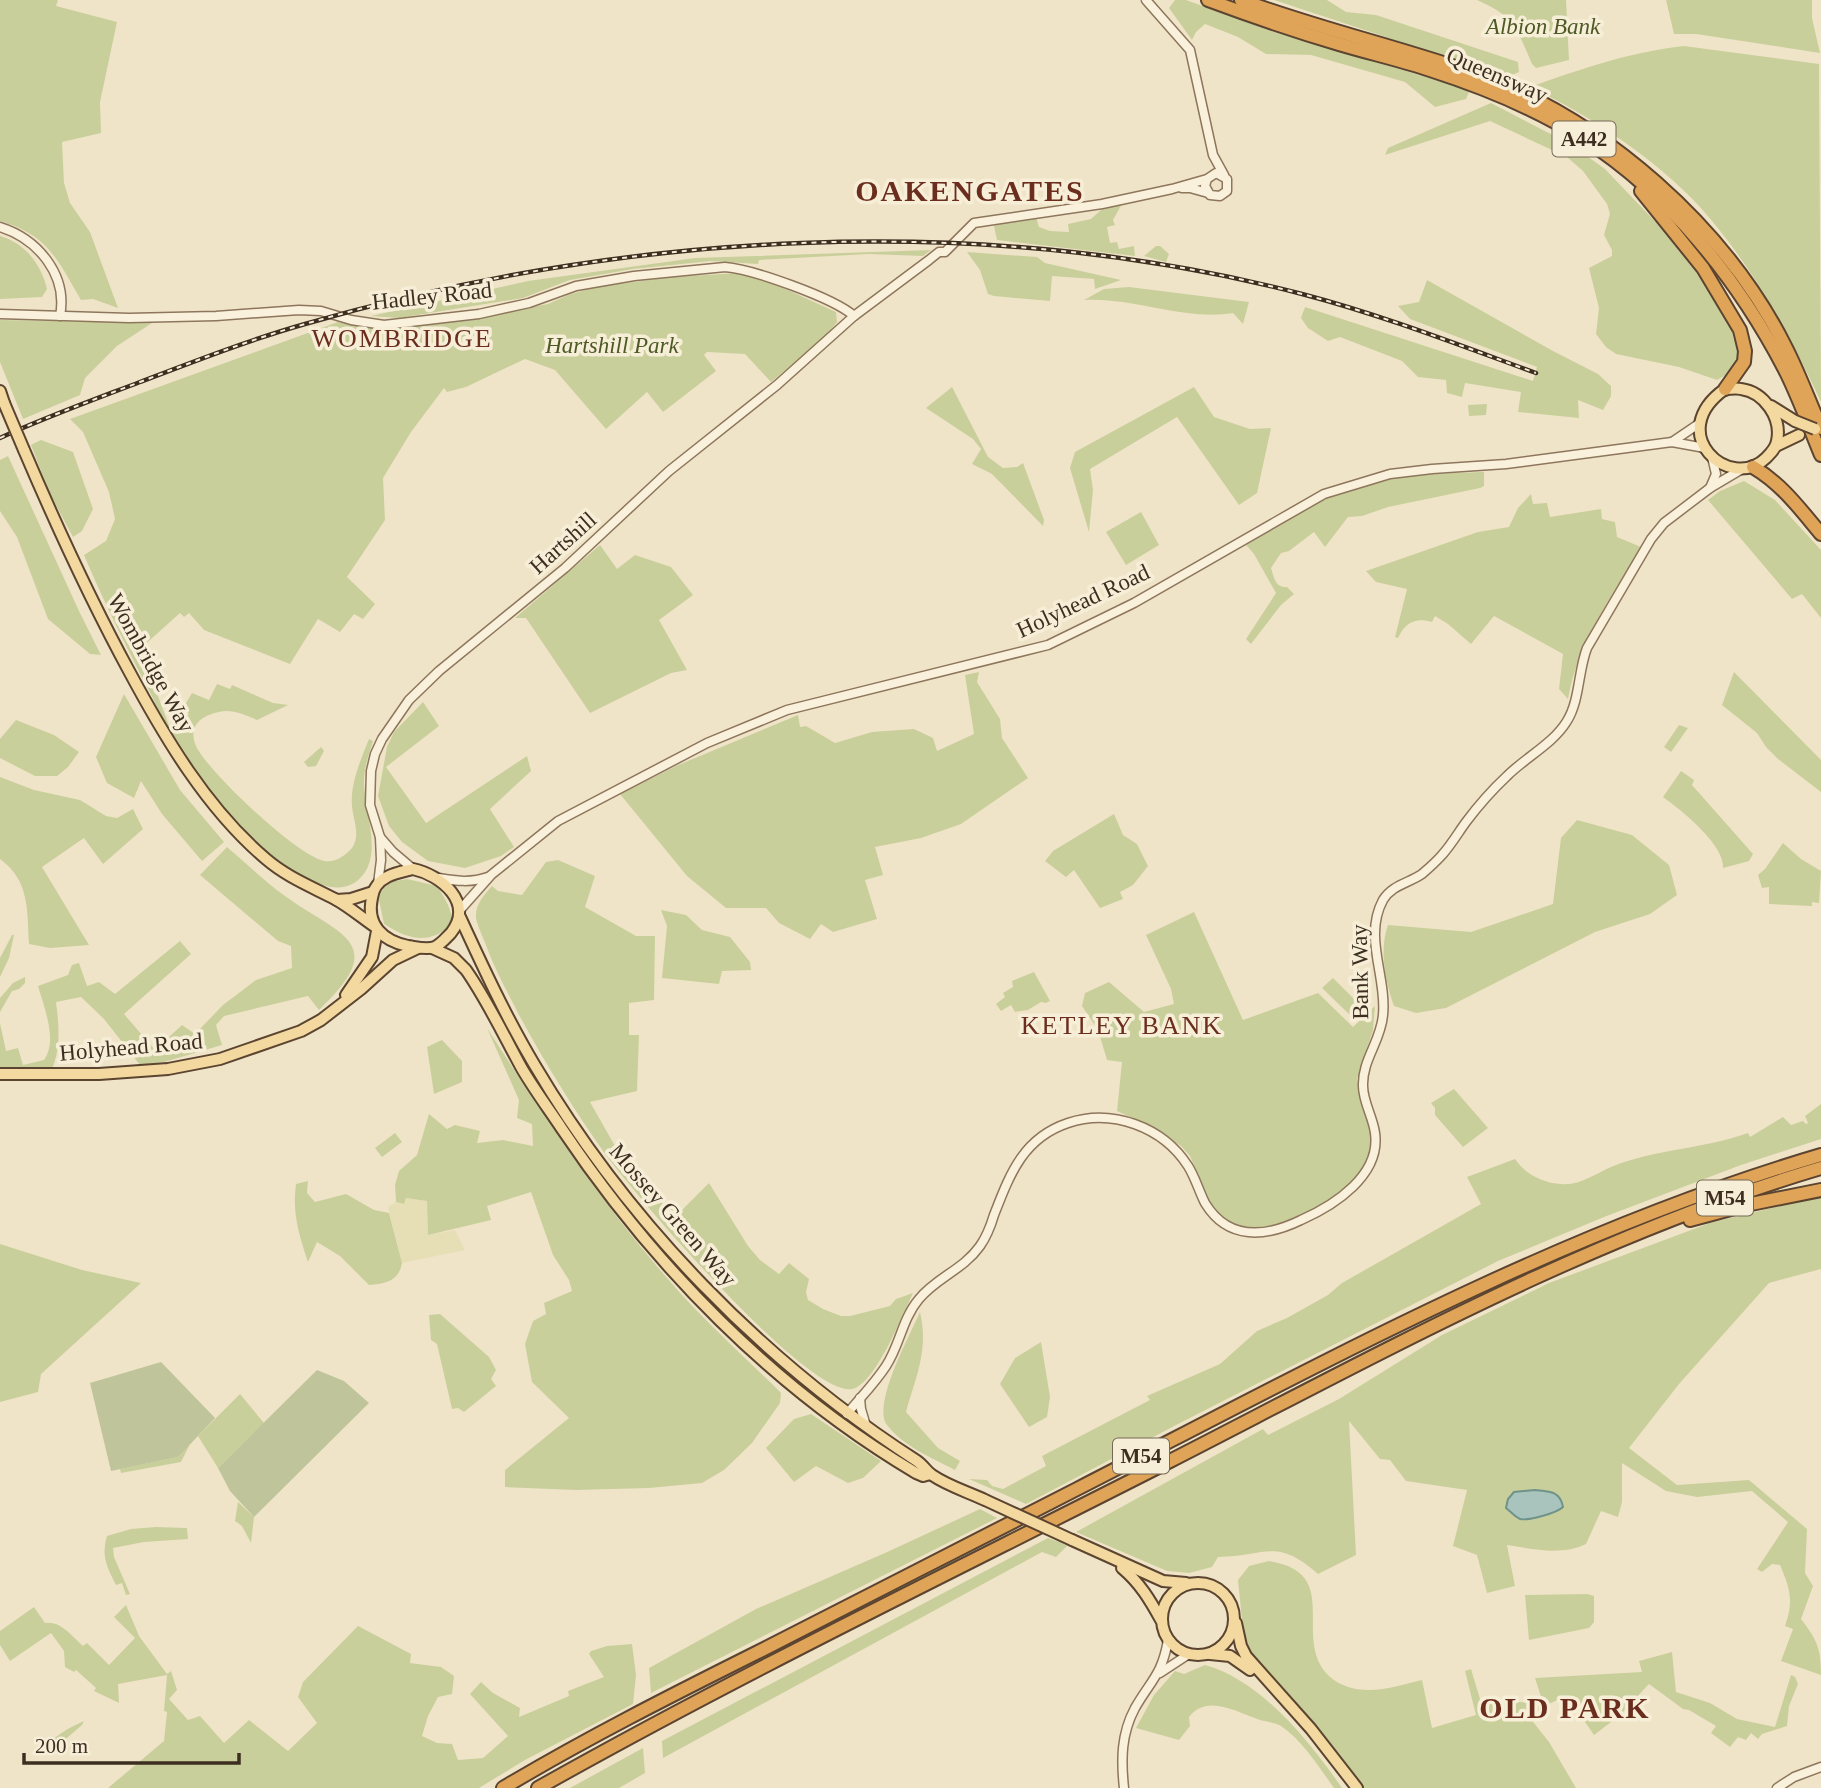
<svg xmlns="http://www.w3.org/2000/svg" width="1821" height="1788" font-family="'Times New Roman',serif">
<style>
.farmland{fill:#e6deb5}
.green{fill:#c9cf9b}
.cemetery{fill:#bfc49a}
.water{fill:#a9c4bc;stroke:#6f938a;stroke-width:2}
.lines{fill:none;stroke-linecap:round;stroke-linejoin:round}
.minor-casing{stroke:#8d765c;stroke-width:11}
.major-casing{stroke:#5b4430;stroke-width:14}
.highway-casing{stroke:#5b4430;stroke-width:16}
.minor{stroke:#faf1dc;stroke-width:8}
.major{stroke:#f3d9a0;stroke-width:10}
.highway{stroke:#e0a458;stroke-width:12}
.rail-casing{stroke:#3d2e20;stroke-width:4.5}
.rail{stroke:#f7eed8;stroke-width:2;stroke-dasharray:5;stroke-linecap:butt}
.major-bridge-casing{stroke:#5b4430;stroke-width:14;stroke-linecap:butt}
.major-bridge{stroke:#f3d9a0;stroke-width:10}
.labels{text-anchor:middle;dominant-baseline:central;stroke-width:7;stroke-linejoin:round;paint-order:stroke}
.shield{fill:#f7eed8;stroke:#756857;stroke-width:2}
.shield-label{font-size:21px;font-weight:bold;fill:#3d2e20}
.park-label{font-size:23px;font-style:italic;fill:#4d5a26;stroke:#f7eed8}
.street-label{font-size:23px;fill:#3d2e20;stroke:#f7eed8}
.quarter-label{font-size:26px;letter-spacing:2px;fill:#6b2e1e;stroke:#f7eed8}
.district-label{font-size:30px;font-weight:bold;letter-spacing:2px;fill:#6b2e1e;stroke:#f7eed8}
</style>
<rect width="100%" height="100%" fill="#f0e4c8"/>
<path class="farmland" d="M406 1198 427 1201 428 1235 455 1230 465 1250 402 1263 388 1207 396 1202 404 1204Z"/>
<g class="green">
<path d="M0 0H58L56 6 117 22 100 102 101 133 62 142 64 183 70 203 90 232 118 308 93 299 81 300C57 259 48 235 0 221Z"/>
<path d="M1175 0H1186L1271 31 1453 85 1469 92 1466 99 1435 107 1405 82 1311 55 1266 54 1238 37 1205 24 1196 32 1192 40 1169 8Z"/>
<path d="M1274 0H1327L1346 12 1376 15 1518 62 1519 72 1507 77Z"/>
<path d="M1477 0H1566L1569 60 1536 68 1532 64C1516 27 1515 17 1477 0Z"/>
<path d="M1666 0H1812V18L1820 53 1696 34H1674Z"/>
<path d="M1684 46 1819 64 1821 402C1789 333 1751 264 1700 207 1656 159 1589 115 1530 87 1581 69 1630 52 1684 46Z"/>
<path d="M1491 103 1570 144 1605 169 1691 259 1725 312 1740 351 1735 370 1717 380 1679 367 1616 354 1606 347 1596 334 1599 308 1589 268 1612 256V250L1604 235 1610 214 1607 204 1583 171 1567 157 1490 121 1385 155 1388 148Z"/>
<path d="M1122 204 1113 220 1115 225 1107 227 1110 243 1117 242 1119 249 1134 246 1135 256 997 240 994 226 1000 223 1036 217 1039 227 1050 231 1069 232 1068 224 1091 219 1102 209Z"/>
<path d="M0 236C25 243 41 264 47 289L42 297 0 299Z"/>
<path d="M1156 246H1160L1169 254 1166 262 1144 256Z"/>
<path d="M931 250 923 256 869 254 759 260 758 264 711 261 633 269 570 280 523 298 399 318 371 316 528 281 695 258Z"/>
<path d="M967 252 1037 257 1045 263 1121 280 1095 289 1094 279 1052 276 1050 301 994 296 988 294 980 270Z"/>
<path d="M740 273 768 281 836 312 837 322 826 336 771 382 745 354 707 352 704 355 716 371 663 412 647 392 606 429 555 370 525 359 466 387 447 392 444 388 411 432 383 478 385 520 347 577 375 604 363 619 354 614 340 632 318 619 290 664 204 630 189 613 184 617 180 613 140 649 170 728 189 714 183 708 192 693 209 700 217 684 230 689 232 685 273 703 288 705 257 720C248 716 237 711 226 711 205 713 185 724 197 748 211 774 296 855 324 861 335 863 345 856 352 848 361 835 353 820 352 806 350 784 361 759 369 739L373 741C369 754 364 768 364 782 364 810 382 851 363 875 348 894 325 888 306 878 249 848 202 788 169 733 160 717 155 700 146 685 124 642 103 600 84 555L106 541 115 519 109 492 83 432 70 419 338 322 376 328 459 320 548 304 568 295 595 287 672 277Z"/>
<path d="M1427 280 1553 351 1598 374 1611 386V396L1603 410 1578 400 1579 418 1518 412 1521 392 1465 383 1462 397 1447 393 1446 380 1418 377 1402 361 1340 337 1328 341 1308 328 1301 318 1305 307 1533 381 1537 367 1410 319 1398 306 1419 302Z"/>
<path d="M1129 287 1249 302 1243 324 1233 313C1183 321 1134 297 1084 300L1104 289Z"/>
<path d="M0 320 152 323 117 346 85 378 80 395 23 419 0 362Z"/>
<path d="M952 387 988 457 1003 468 1017 467 1023 463 1044 520 1043 526 992 474 972 464 981 449 973 439 926 408Z"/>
<path d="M1194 387 1214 417 1250 429 1271 428 1257 493 1239 505 1177 417 1090 469 1093 490 1089 532 1070 468 1075 452Z"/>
<path d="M1487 404 1486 415 1469 416 1468 405Z"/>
<path d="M41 440 73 452 93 509 82 531 73 537 50 494 31 445Z"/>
<path d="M8 456 79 611 101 655 90 654 48 619 17 537 0 511V460Z"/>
<path d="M1484 472V486L1480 488 1388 507 1362 516 1348 517 1325 547 1314 532 1289 551 1281 553 1271 568C1274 577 1275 588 1287 587L1294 594 1281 605 1251 644 1246 639 1276 593 1254 554 1246 545C1275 528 1304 507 1335 493 1381 473 1436 474 1484 472Z"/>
<path d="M1744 481 1775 500 1821 550V618L1802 594 1792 599 1708 500 1720 491Z"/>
<path d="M1531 494 1533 504 1547 503 1550 517 1601 509 1602 519 1615 522 1617 537 1641 547C1612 596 1578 642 1568 699L1559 689 1563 654 1494 616 1471 644 1448 624 1435 616 1432 622C1415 617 1405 623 1398 638L1395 637 1407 589 1376 582 1366 571 1478 532 1509 527 1518 508Z"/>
<path d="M1141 512 1159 545 1126 565 1106 532Z"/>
<path d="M600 545 617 569 635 555 671 567 693 595 659 620 687 670 671 673 590 713 526 618H515Z"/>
<path d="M979 672 977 682 1000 719 1002 738 1028 778 961 824 921 838 875 847 883 875 865 880 877 919 833 932 821 924 810 939 779 923 766 908H726L687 876 620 794 676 766 798 715 800 727 806 726 835 743 872 732 914 729 933 738 937 751 974 734 965 675Z"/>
<path d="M1734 672 1821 760V792L1778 759 1766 747 1757 733 1722 705Z"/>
<path d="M124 694 180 790 224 842 202 861 162 814 141 781 134 798 107 783 96 757Z"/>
<path d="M423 702 439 726 386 767 426 823 527 756 531 771 490 809 514 847 501 856 465 868 428 861 402 842 389 826 378 796 387 747 394 732Z"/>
<path d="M16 720 54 735 79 752 68 767 57 776H35L0 758V739Z"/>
<path d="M1679 725 1688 728 1671 752 1664 747Z"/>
<path d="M321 747 324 751 316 766 308 767 304 762Z"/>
<path d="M1681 771 1694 780 1692 785 1753 854 1749 861 1723 868C1725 845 1681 810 1663 797Z"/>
<path d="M0 777 34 790 80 800 106 816 117 818 133 809 143 829 103 864 84 838 42 867 89 945 50 948 29 944C27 910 30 881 0 859Z"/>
<path d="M1114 814 1123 835 1137 844 1148 866 1133 885 1120 892 1123 899 1100 908 1074 870 1066 877 1045 861 1053 851Z"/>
<path d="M1577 820 1632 835 1669 865 1677 895 1650 914 1595 932 1446 1008 1416 1013 1394 1006C1385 981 1379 950 1388 925L1471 932 1553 904 1561 838Z"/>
<path d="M1783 843 1801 859 1821 871 1819 903 1812 902V906L1769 904V887L1762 888 1758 875 1765 869Z"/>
<path d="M227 847C246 863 265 882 285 896 338 935 392 941 319 1010L308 996 224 1016 216 1025 222 1045 164 1062 140 1065 104 1019 81 997 56 1002C59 1024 61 1048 52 1069L9 1071 0 1068V1023L6 1051 18 1048 23 1065 44 1060C58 1041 44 1007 38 986L68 975 72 965 79 963 87 986 99 982 115 994 180 941 191 954 124 1014 155 1050 182 1025 195 1034 223 1005 256 980 292 968 291 946 278 941 200 875Z"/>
<path d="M558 860 595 876 585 907 636 936H655L654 1000 629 1003V1035H639L637 1091 590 1102 619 1153 678 1214 709 1183 748 1246 760 1260 779 1274 789 1263 809 1279 806 1292 808 1300 823 1309 841 1316H850L890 1306 896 1299 913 1293C903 1314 875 1385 852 1389 807 1397 635 1195 606 1155 574 1110 545 1063 519 1015 508 993 496 972 487 948 484 939 478 928 476 918 475 905 483 896 492 886L498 891 522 895 546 862Z"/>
<path d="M407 879 437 886C446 900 451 908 453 924 429 945 409 940 384 924L378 895 390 882Z"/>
<path d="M661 910 686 915 702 930 730 937 750 962 751 970 722 971 719 984 662 978 667 926Z"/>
<path d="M1194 912 1243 1020 1318 993 1353 1027 1375 1006 1373 1030 1357 1079 1372 1134 1370 1155 1360 1173 1345 1187 1321 1206 1302 1217 1262 1229 1241 1227 1222 1218 1211 1206 1190 1156 1181 1146 1156 1129 1117 1111 1122 1062 1107 1060 1098 1030 1082 1006 1085 993 1109 982 1144 1012 1174 1004 1171 989 1146 935Z"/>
<path d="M12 935H14L9 958 0 977V958Z"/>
<path d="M1034 972 1050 1001 1046 1003 1041 1002 1028 1010 1015 1012 1011 1005 1001 1011 996 1004 1005 997 1003 993 1013 987 1012 981Z"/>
<path d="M25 977V983L19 989 12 991 0 1012V998L13 983Z"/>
<path d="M1333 978 1360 1005 1350 1015 1322 988Z"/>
<path d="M487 1028C547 1121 608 1213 682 1295 713 1329 748 1360 781 1393L780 1403 752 1443 724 1470 702 1483 649 1488 576 1490 505 1487V1470L569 1418 532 1382 525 1344 533 1321 546 1314 544 1303 572 1291 569 1280 553 1255 531 1192 487 1206 491 1220 428 1235 427 1201 406 1198 404 1204 396 1202 395 1185 399 1171 417 1155 429 1114 447 1129 455 1125 480 1131 477 1143 503 1140 533 1146 532 1124 517 1118 519 1100Z"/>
<path d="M442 1040 462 1061V1082L434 1094 427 1047Z"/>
<path d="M1454 1089 1488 1128 1463 1147 1435 1115V1108L1431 1103Z"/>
<path d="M1821 1104V1139L1741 1165 1604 1217 1498 1261 1178 1424 1026 1504 969 1479 987 1480 992 1486 1003 1489 1046 1466 1042 1456 1150 1400 1147 1396 1220 1364 1257 1331 1287 1318 1328 1295 1342 1283 1481 1204 1467 1177 1515 1159C1525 1174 1543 1183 1561 1184 1579 1186 1595 1174 1611 1167 1655 1149 1704 1149 1748 1133L1750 1137 1783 1117 1791 1125 1803 1121 1806 1124 1808 1123 1805 1116Z"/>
<path d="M395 1133 402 1142 382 1157 375 1148Z"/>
<path d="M308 1181 307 1193 315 1202 346 1194 374 1210 389 1213 402 1263C399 1281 385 1284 369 1285L340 1256 317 1242 308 1262C299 1235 292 1213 296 1184Z"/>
<path d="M1821 1196V1269L1769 1283 1679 1384 1629 1448 1677 1485 1749 1480 1807 1529 1805 1573 1813 1586 1801 1619C1817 1640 1821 1648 1821 1675L1781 1661 1793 1629 1785 1626C1794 1600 1790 1589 1780 1565L1772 1564 1762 1572 1757 1569 1788 1522 1752 1491 1697 1497 1666 1491 1622 1463V1502L1618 1517 1601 1511 1586 1544C1561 1556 1534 1549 1507 1545L1515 1586 1487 1593 1477 1555 1453 1546 1467 1490 1406 1481 1390 1460 1380 1459 1349 1421 1356 1555 1318 1574C1276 1537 1267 1556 1218 1557L1212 1567 1189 1573 1167 1571 1076 1532 1263 1429 1268 1435 1339 1399 1442 1335 1549 1283 1710 1223Z"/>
<path d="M0 1244 82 1270 141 1283 41 1374 38 1392 0 1402Z"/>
<path d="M920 1312C929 1350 916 1376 906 1412L938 1448 960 1461 955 1470C932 1458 903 1446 887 1425 872 1404 910 1335 920 1312Z"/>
<path d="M440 1314 489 1357 496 1370 491 1379 496 1386 464 1412 458 1408 452 1409 437 1344 431 1340 429 1315Z"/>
<path d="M1041 1342 1050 1397 1047 1417 1029 1427 1000 1384 1015 1358Z"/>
<path d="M240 1394 264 1423 218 1468 198 1436Z"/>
<path d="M811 1414 881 1461 863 1478 848 1483 816 1466 794 1482 766 1448 794 1419Z"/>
<path d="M190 1444 181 1462 121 1473 120 1469 178 1457Z"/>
<path d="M238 1502 254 1517 251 1543 242 1526 235 1521Z"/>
<path d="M980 1509 997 1518 651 1693 649 1668 756 1609 885 1553Z"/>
<path d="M156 1527 187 1528 188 1539 144 1542 113 1548 114 1557 130 1594 126 1595 122 1583 116 1585C107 1567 101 1556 107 1536L131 1529Z"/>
<path d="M1048 1538 1068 1545 1056 1557 1042 1552 663 1758 662 1741Z"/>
<path d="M1269 1561C1345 1573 1290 1638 1329 1676 1340 1686 1354 1690 1369 1690 1386 1690 1405 1684 1422 1680L1432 1728 1476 1715 1465 1671 1471 1669 1480 1699 1532 1703 1542 1700 1535 1678 1642 1672 1639 1661 1672 1652 1676 1692 1710 1703 1737 1719 1775 1727 1791 1675 1795 1677 1798 1684 1789 1706 1787 1726 1762 1734 1758 1739 1751 1733 1746 1740 1738 1737 1730 1747 1711 1733 1716 1726 1689 1710 1683 1709 1649 1684 1619 1716 1594 1735 1567 1696 1544 1706 1530 1718 1549 1742 1576 1788H1364L1319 1730 1259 1668 1249 1653 1244 1641 1238 1580 1249 1566Z"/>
<path d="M1587 1594 1594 1596V1622L1589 1628 1529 1640 1525 1595Z"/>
<path d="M126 1605 139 1636 167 1674 171 1671 177 1690 169 1699 188 1720 200 1716 224 1743 249 1720 288 1751 317 1723 298 1697 303 1682 358 1626 411 1654 410 1663 441 1667 454 1676 452 1694 438 1697 428 1716 422 1736 437 1743 452 1744 458 1760 483 1758 508 1736 470 1694 481 1682 493 1693 520 1708 519 1717 569 1696 568 1691 604 1677 589 1654 591 1651 607 1646 632 1644 636 1675 633 1704 525 1760 479 1788H108L164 1741 167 1712 164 1711 167 1675 118 1684 119 1703 94 1691 96 1688 76 1670 74 1672 65 1667 64 1651 51 1633 10 1661 0 1645V1631L34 1607 45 1623C60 1620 72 1636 83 1646L87 1643 109 1665 135 1638 114 1617Z"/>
<path d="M1205 1665C1261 1680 1310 1742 1342 1788H1334C1318 1766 1303 1741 1281 1726 1275 1722 1266 1722 1260 1720 1238 1713 1208 1693 1189 1717L1190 1726 1179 1740 1136 1728 1154 1695 1175 1671 1184 1674Z"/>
<path d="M84 1721 82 1725 47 1755 43 1750C54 1736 68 1728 84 1721Z"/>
<path d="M643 1748 645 1773 619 1788H570Z"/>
</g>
<g class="cemetery">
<path d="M161 1362 215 1418 178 1457 111 1471 90 1383Z"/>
<path d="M317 1370 344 1381 369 1403 254 1517 230 1491 218 1468Z"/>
</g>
<path class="water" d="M1535 1490C1549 1491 1560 1491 1563 1507 1557 1513 1528 1521 1520 1519 1515 1517 1510 1511 1506 1508L1508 1499 1514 1492Z"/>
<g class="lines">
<g class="minor-casing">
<g id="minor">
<path d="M1146 0 1190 50 1213 155 1224 175"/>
<path d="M1182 188H1190L1208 193"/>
<path d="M0 227C38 239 68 275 60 316"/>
<path d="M0 314 129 318 216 316 299 310 321 311 351 320 384 325 479 314 529 303 576 286 634 276 725 267C752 269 834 298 854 316"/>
<path d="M1672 442 1700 423"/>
<path d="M1710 488 1716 474 1712 457"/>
<path d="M380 837 393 852 413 869"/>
<path d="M439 878C456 881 471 883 488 877"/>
<path d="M378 884 381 860 380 837 370 805 371 771 375 754 382 739 409 700 439 671 565 568 669 471 777 385 854 316 929 260 939 252H945L974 223 1102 204 1172 189 1207 179 1216 173 1227 179V191L1220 196 1210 195 1205 186 1207 179"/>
<path d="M459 911 491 875 558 821 707 743 787 710 1048 645 1134 603 1324 494 1390 474 1432 469 1506 464 1672 442 1705 448"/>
<path d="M860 1398 861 1409 866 1426"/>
<path d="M847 1414C860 1398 875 1383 886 1366 900 1345 902 1319 919 1299 937 1277 963 1270 980 1246 987 1236 991 1225 994 1215 1010 1174 1023 1138 1068 1123 1112 1108 1163 1127 1188 1166 1195 1177 1199 1191 1205 1203 1228 1241 1266 1237 1301 1220 1335 1205 1381 1175 1375 1133 1373 1117 1363 1102 1363 1086 1362 1060 1381 1041 1383 1015 1387 977 1363 937 1383 900 1392 885 1409 883 1422 874 1429 868 1436 862 1442 855 1451 845 1458 833 1466 822 1478 806 1492 790 1507 776 1526 757 1553 744 1567 721 1580 700 1578 671 1587 648L1651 539 1664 523 1710 488 1742 469"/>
<path d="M1160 1673 1189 1654"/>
<path d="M1124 1788C1121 1760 1121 1734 1135 1708 1151 1680 1162 1675 1168 1640"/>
<path d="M1777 1788 1794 1777 1821 1767"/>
</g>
</g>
<g class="major-casing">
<g id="major">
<path d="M1725 389C1730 389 1736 388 1741 389 1764 392 1782 418 1777 441 1776 448 1771 453 1766 458 1730 493 1663 433 1725 389Z"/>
<path d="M0 391 4 403"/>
<path d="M1771 406 1795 421"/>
<path d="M1776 446 1799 435"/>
<path d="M24 450C56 525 90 599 129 671 165 738 207 809 266 859 287 877 310 886 335 899 348 906 361 917 374 926"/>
<path d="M413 869C441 875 475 903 451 933 446 938 441 944 435 947 427 950 416 947 408 946 383 941 366 925 372 898 373 889 379 881 387 877 394 873 405 871 413 869Z"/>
<path d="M337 900 351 899 373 892"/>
<path d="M460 917C483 967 506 1017 534 1064 628 1223 762 1361 917 1461 923 1465 927 1472 932 1475 948 1486 968 1492 985 1500"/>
<path d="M432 948 454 958 466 970C487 1000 503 1034 521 1067 533 1088 548 1108 562 1129 654 1266 773 1388 916 1473L923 1476 930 1474"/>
<path d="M346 995 372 957 377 931"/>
<path d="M0 1074H99L168 1069 220 1059 301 1031 321 1020 361 989 393 960 418 948"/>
<path d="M1072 1540 1163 1581 1186 1583"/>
<path d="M1122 1568C1140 1583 1150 1600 1161 1620"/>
<circle cx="1198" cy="1619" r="36"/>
<path d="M1236 1623 1241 1646 1246 1656 1311 1729 1357 1788"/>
<path d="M1210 1654 1230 1656 1250 1670"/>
</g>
</g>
<g class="highway-casing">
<g id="highway">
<path d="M1208 0C1251 16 1295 31 1339 44 1369 53 1400 60 1430 70 1483 87 1537 109 1584 139 1670 195 1737 278 1784 368 1798 395 1809 426 1821 455"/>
<path d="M1241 0C1319 29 1400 47 1479 75 1604 120 1725 227 1785 346 1799 373 1809 401 1821 428"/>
<path d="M1641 191 1703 268 1740 330 1745 351 1744 362 1725 389"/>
<path d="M1753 467C1782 484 1800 509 1821 534"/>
<path d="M1690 1220 1746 1205 1821 1190"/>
<path d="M503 1788C585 1739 670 1696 756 1653 863 1598 970 1544 1077 1489 1319 1365 1559 1232 1821 1155"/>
<path d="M538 1788C744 1672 958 1569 1168 1462 1381 1353 1591 1236 1821 1168"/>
</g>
</g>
<use href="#minor" class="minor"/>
<use href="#major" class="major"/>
<use href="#highway" class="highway"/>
<g class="rail-casing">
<path id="rail" d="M0 438C46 417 93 400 140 382 195 361 249 340 305 324 623 232 980 210 1302 294 1382 315 1459 345 1536 373"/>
</g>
<use href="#rail" class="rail"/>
<g class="major-bridge-casing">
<g id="major-bridge">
<path d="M4 403 24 450"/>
<path d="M1795 421 1815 429"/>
<path d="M985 1500 1072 1540"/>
</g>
</g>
<use href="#major-bridge" class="major-bridge"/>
</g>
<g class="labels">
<g class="shield">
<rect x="1552.5" y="121.5" width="63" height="35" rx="5"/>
<rect x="1697" y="1180.5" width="56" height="35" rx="5"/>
<rect x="1113" y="1438.5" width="56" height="35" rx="5"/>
</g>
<g class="shield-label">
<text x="1584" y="139">A442</text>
<text x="1725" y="1198">M54</text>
<text x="1141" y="1456">M54</text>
</g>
<g class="park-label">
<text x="1543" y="26">Albion Bank</text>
<text x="612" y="345">Hartshill Park</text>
</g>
<g class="street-label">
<text transform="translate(1497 75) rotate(23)">Queensway</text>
<text transform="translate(432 296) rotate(-6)">Hadley Road</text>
<text transform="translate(563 543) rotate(-42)">Hartshill</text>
<text transform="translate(1083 601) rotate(-25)">Holyhead Road</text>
<text transform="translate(151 663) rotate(61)">Wombridge Way</text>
<text transform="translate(1360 972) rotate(-91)">Bank Way</text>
<text transform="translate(131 1047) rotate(-5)">Holyhead Road</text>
<text transform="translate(673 1215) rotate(49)">Mossey Green Way</text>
</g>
<g class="quarter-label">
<text x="402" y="338">WOMBRIDGE</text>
<text x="1122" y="1025">KETLEY BANK</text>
</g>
<g class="district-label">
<text x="970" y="190">OAKENGATES</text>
<text x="1565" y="1707">OLD PARK</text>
</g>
</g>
<path d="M24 1753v10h215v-10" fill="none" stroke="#3d2e20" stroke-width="3.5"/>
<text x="35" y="1753" font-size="21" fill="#3d2e20" stroke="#f7eed8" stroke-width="5" paint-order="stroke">200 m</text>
</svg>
